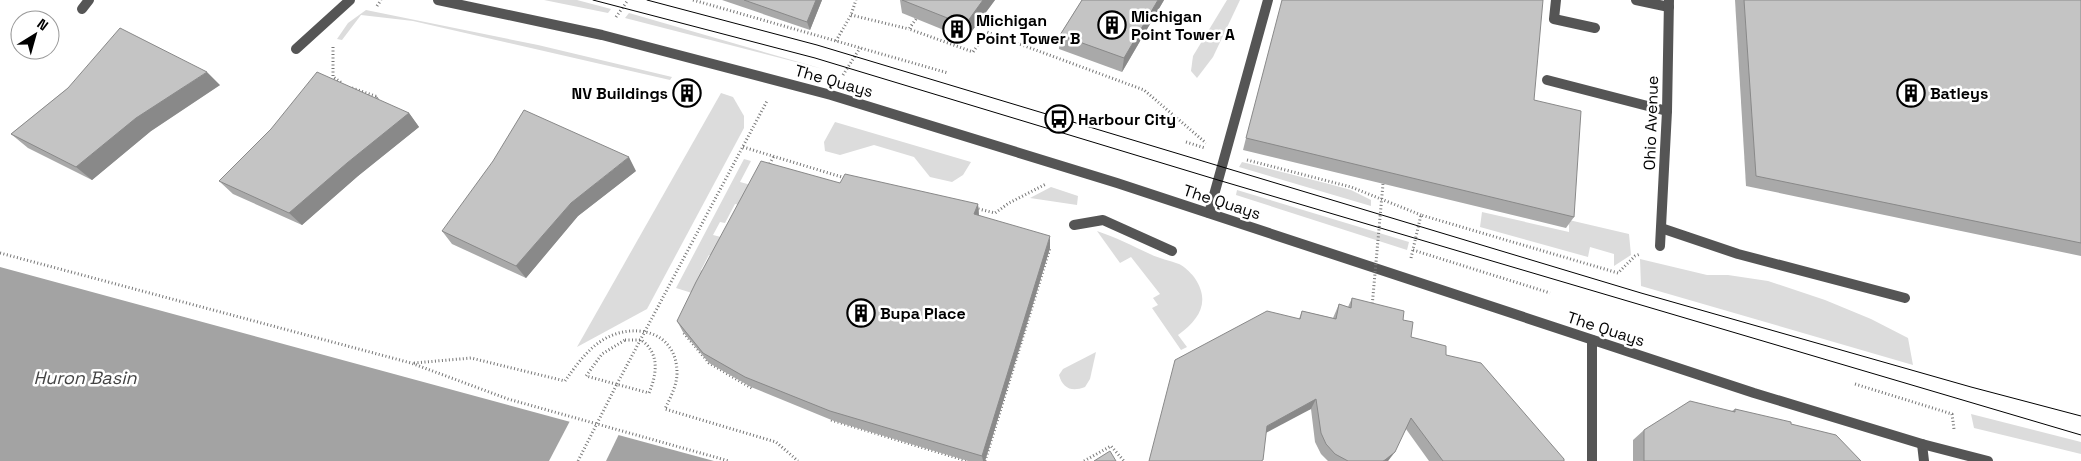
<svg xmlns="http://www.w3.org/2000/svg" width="2081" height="461" font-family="'Space Grotesk',sans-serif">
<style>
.green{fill:#dcdcdc}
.water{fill:#a3a3a3}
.pier{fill:#fff}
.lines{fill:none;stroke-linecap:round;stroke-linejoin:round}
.path{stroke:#777;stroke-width:3;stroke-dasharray:1 2.5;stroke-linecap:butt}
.lane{stroke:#555;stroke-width:10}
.street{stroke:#555;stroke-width:10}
.tram{stroke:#000;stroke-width:1}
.path-bridge{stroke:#777;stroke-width:3;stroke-dasharray:1 2.5;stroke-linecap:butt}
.wall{fill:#a9a9a9}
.shaded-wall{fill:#898989}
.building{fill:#c4c4c4;stroke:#898989}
.labels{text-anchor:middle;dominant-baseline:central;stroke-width:5;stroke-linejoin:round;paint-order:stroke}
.poi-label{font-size:16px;font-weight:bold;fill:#000;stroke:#fff;text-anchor:start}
.street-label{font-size:16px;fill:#000;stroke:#fff}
.water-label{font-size:18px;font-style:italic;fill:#444;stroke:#fff}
</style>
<rect width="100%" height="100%" fill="#fff"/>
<g class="green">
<path d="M544 0H577L611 9 608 13Z"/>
<path d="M1227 0H1240L1213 57 1197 78 1191 71 1193 56Z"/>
<path d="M366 10 538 45 672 77 670 80 413 21 361 15 342 40 337 39 348 23Z"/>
<path d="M629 13 823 69 625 18Z"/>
<path d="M721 93 733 97 744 116V128L647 309 577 347Z"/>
<path d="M835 122 971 162 963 175 952 182 930 177 914 157 874 145 840 155 825 151 824 142Z"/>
<path d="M744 159 751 161 740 182 751 185 740 205 735 204 725 223 720 222 713 235 725 238 715 257 709 255 701 270 708 272 692 293 676 288Z"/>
<path d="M1242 162 1329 184 1351 190 1371 200V206L1239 167Z"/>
<path d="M1051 187 1078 196 1077 205 1030 198Z"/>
<path d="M1237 190 1409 242 1407 250 1236 195Z"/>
<path d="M1482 212 1569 232V220L1629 234 1631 255 1614 266V254L1590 247 1588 257 1480 227Z"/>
<path d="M1097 231C1115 237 1133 246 1150 254 1160 259 1169 260 1179 264 1184 266 1190 272 1194 277 1211 301 1200 319 1178 335L1187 347 1181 350 1152 308 1158 305 1153 298 1160 294 1131 257 1120 263Z"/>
<path d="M1640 259 1707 275H1728L1768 281 1825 300 1871 319 1908 338 1913 365 1641 286Z"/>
<path d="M1096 352 1090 379 1085 387C1072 392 1063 389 1059 375L1063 369Z"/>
<path d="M1971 414 2081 442V454L1974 428Z"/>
</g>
<path class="water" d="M0 267 714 461H0Z"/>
<path class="pier" d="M571 419 620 432 606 461H549Z"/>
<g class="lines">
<g class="path">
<path d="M693 0 948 73"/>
<path d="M377 6 381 0"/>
<path d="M851 15 909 29"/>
<path d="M616 17 628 0"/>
<path d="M916 19 909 29 973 52 987 32 1144 90 1206 143"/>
<path d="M836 41 851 15 856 0"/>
<path d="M333 47V77L342 83"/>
<path d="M843 75 860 48"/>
<path d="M352 88 378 97 375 100"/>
<path d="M1186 142 1205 148"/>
<path d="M743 147 845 178"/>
<path d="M1247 160 1351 187 1421 215"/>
<path d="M768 167 774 156"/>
<path d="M975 208 995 213 1009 203 1046 184"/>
<path d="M1413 250 1550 293"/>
<path d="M0 253 411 363 508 399 729 461"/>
<path d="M1411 258 1421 215 1618 273 1635 256 1640 254"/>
<path d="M684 330 683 332 709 363 753 389"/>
<path d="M625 340H641C660 353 657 374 649 393L586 376 602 354Z"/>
<path d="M414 363 471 358 565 381C575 367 586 351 601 341 632 321 677 330 677 373 677 386 670 398 665 409L776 442 798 461"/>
<path d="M617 384 767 101"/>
<path d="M1855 384 1952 414 1954 429"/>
<path d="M831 420 967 461"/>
<path d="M985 461 1050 248 1048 247"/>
<path d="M1084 461 1111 446 1124 461"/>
</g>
<g class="lane">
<path d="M1556 0 1554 19 1595 28"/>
<path d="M1636 0 1669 7"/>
<path d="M82 9 89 0"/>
<path d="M296 49 350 0"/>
<path d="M1547 80 1667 111"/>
<path d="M1209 213 1268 0"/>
<path d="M1074 225 1103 220 1172 251"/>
<path d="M1661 228 1738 254 1905 298"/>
<path d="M1592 340V461"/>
<path d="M1922 444 1924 461"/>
</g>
<g class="street">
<path d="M438 0 602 35 831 95 1117 183 1754 393 1922 444 1988 461"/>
<path d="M1660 246 1667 111 1669 0"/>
</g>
<g class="tram">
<path d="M593 0 815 58 1218 180 2081 435"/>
<path d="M647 0 817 45 1641 293 1971 387 2081 416"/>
</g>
<g class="path-bridge">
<path d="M1372 307 1383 184"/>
<path d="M578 461 617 384"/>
</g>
</g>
<g class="wall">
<path d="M722 0H822L810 30Z"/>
<path d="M900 0H995L966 39 902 13Z"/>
<path d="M1082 0H1164L1122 72 1059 49 1060 35Z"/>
<path d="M1735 0H2081V256L1746 186Z"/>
<path d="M220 85 151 131 92 180 28 148 11 134 68 88Z"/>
<path d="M1534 100 1574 217 1566 228 1243 150 1246 138Z"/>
<path d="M409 113 419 127 358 176 302 225 233 194 219 181Z"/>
<path d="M636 171 578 216 526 278 452 244 442 231Z"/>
<path d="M840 183 978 204 979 215 1050 248 985 461H968L834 421 751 387 709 363 683 332 677 321Z"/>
<path d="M1352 298 1403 320 1411 337 1446 355 1564 461H1429L1406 429 1388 461H1328L1321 454 1315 442 1311 409 1149 461 1299 319 1302 311 1333 318 1339 304 1348 307Z"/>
<path d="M1735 409 1791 424 1861 461H1633V440L1644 430 1732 411Z"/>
</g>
<g class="shaded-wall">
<path d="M816 0H822L810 30 807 22Z"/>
<path d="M983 0H995L966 39 965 25Z"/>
<path d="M1158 0H1164L1122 72 1124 58Z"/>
<path d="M207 72 220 85 151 131 92 180 76 167 136 118Z"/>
<path d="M409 113 419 127 358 176 302 225 289 213 347 163Z"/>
<path d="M629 157 636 171 578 216 526 278 516 266 571 203Z"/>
<path d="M978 204 979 217 974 214Z"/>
<path d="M1050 236V248L985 461H983L982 456Z"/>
<path d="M1316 399 1311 409 1262 435 1267 426Z"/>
<path d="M1395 452 1388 461H1383Z"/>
</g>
<g class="building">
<path d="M744 0H816L807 22Z"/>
<path d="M902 0H983L965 25Z"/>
<path d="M1082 0H1158L1124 58 1060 35Z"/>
<path d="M1282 0H1543L1534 100 1581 111 1574 217 1246 138Z"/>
<path d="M1744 0H2081V243L1756 176Z"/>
<path d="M120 28 207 72 136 118 76 167 11 134 68 88Z"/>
<path d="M317 72 409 113 347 163 289 213 219 181 271 129Z"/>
<path d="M524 110 629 157 571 203 516 266 442 231 493 161Z"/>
<path d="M761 161 840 183 845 174 978 204 974 214 1050 236 982 456 830 411 745 377 703 353 677 321 696 282Z"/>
<path d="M1352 298 1404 311 1403 320 1413 322 1411 337 1446 346V355L1481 363 1564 459V461H1443L1411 418 1395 452 1385 460 1383 461H1348L1335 454 1326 444 1321 433 1316 399 1267 426 1263 460 1261 461H1149L1175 360 1267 311 1300 319 1302 311 1336 319 1339 304 1351 308Z"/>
<path d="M1690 401 1735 412V409L1791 422V424L1836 435 1861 461H1644V430Z"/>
<path d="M1110 451 1116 461H1094Z"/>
</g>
<defs>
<g id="building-ring" transform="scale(1.4375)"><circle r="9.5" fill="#fff" stroke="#000" stroke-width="1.5"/><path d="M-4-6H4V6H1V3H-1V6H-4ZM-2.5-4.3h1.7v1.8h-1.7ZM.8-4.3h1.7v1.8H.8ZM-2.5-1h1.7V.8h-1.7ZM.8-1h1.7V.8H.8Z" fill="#000"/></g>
<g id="bus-ring" transform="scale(1.4375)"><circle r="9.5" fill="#fff" stroke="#000" stroke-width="1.5"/><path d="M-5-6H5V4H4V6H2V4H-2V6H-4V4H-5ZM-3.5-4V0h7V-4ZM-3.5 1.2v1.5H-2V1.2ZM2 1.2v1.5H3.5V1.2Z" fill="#000"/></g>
</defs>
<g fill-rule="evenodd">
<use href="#building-ring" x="1112" y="25"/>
<use href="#building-ring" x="957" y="29"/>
<use href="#building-ring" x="687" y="93"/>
<use href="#building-ring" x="1911" y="93"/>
<use href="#bus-ring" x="1059" y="119"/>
<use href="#building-ring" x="861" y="313"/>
</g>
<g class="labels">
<g class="poi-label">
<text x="1131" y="16">Michigan<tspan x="1131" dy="18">Point Tower A</tspan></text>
<text x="976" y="20">Michigan<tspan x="976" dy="18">Point Tower B</tspan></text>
<text x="668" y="93" text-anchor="end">NV Buildings</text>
<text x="1930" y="93">Batleys</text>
<text x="1078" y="119">Harbour City</text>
<text x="880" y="313">Bupa Place</text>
</g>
<g class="street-label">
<text transform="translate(834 81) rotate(16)">The Quays</text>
<text transform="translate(1651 123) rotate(-88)">Ohio Avenue</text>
<text transform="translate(1222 202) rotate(18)">The Quays</text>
<text transform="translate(1606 329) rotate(18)">The Quays</text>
</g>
<g class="water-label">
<text x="85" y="377">Huron Basin</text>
</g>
</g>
<g transform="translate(35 35) rotate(37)"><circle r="24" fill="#ffffff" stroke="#999999"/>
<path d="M0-4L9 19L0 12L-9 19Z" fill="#000000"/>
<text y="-8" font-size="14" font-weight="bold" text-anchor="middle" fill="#000000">N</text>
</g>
</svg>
